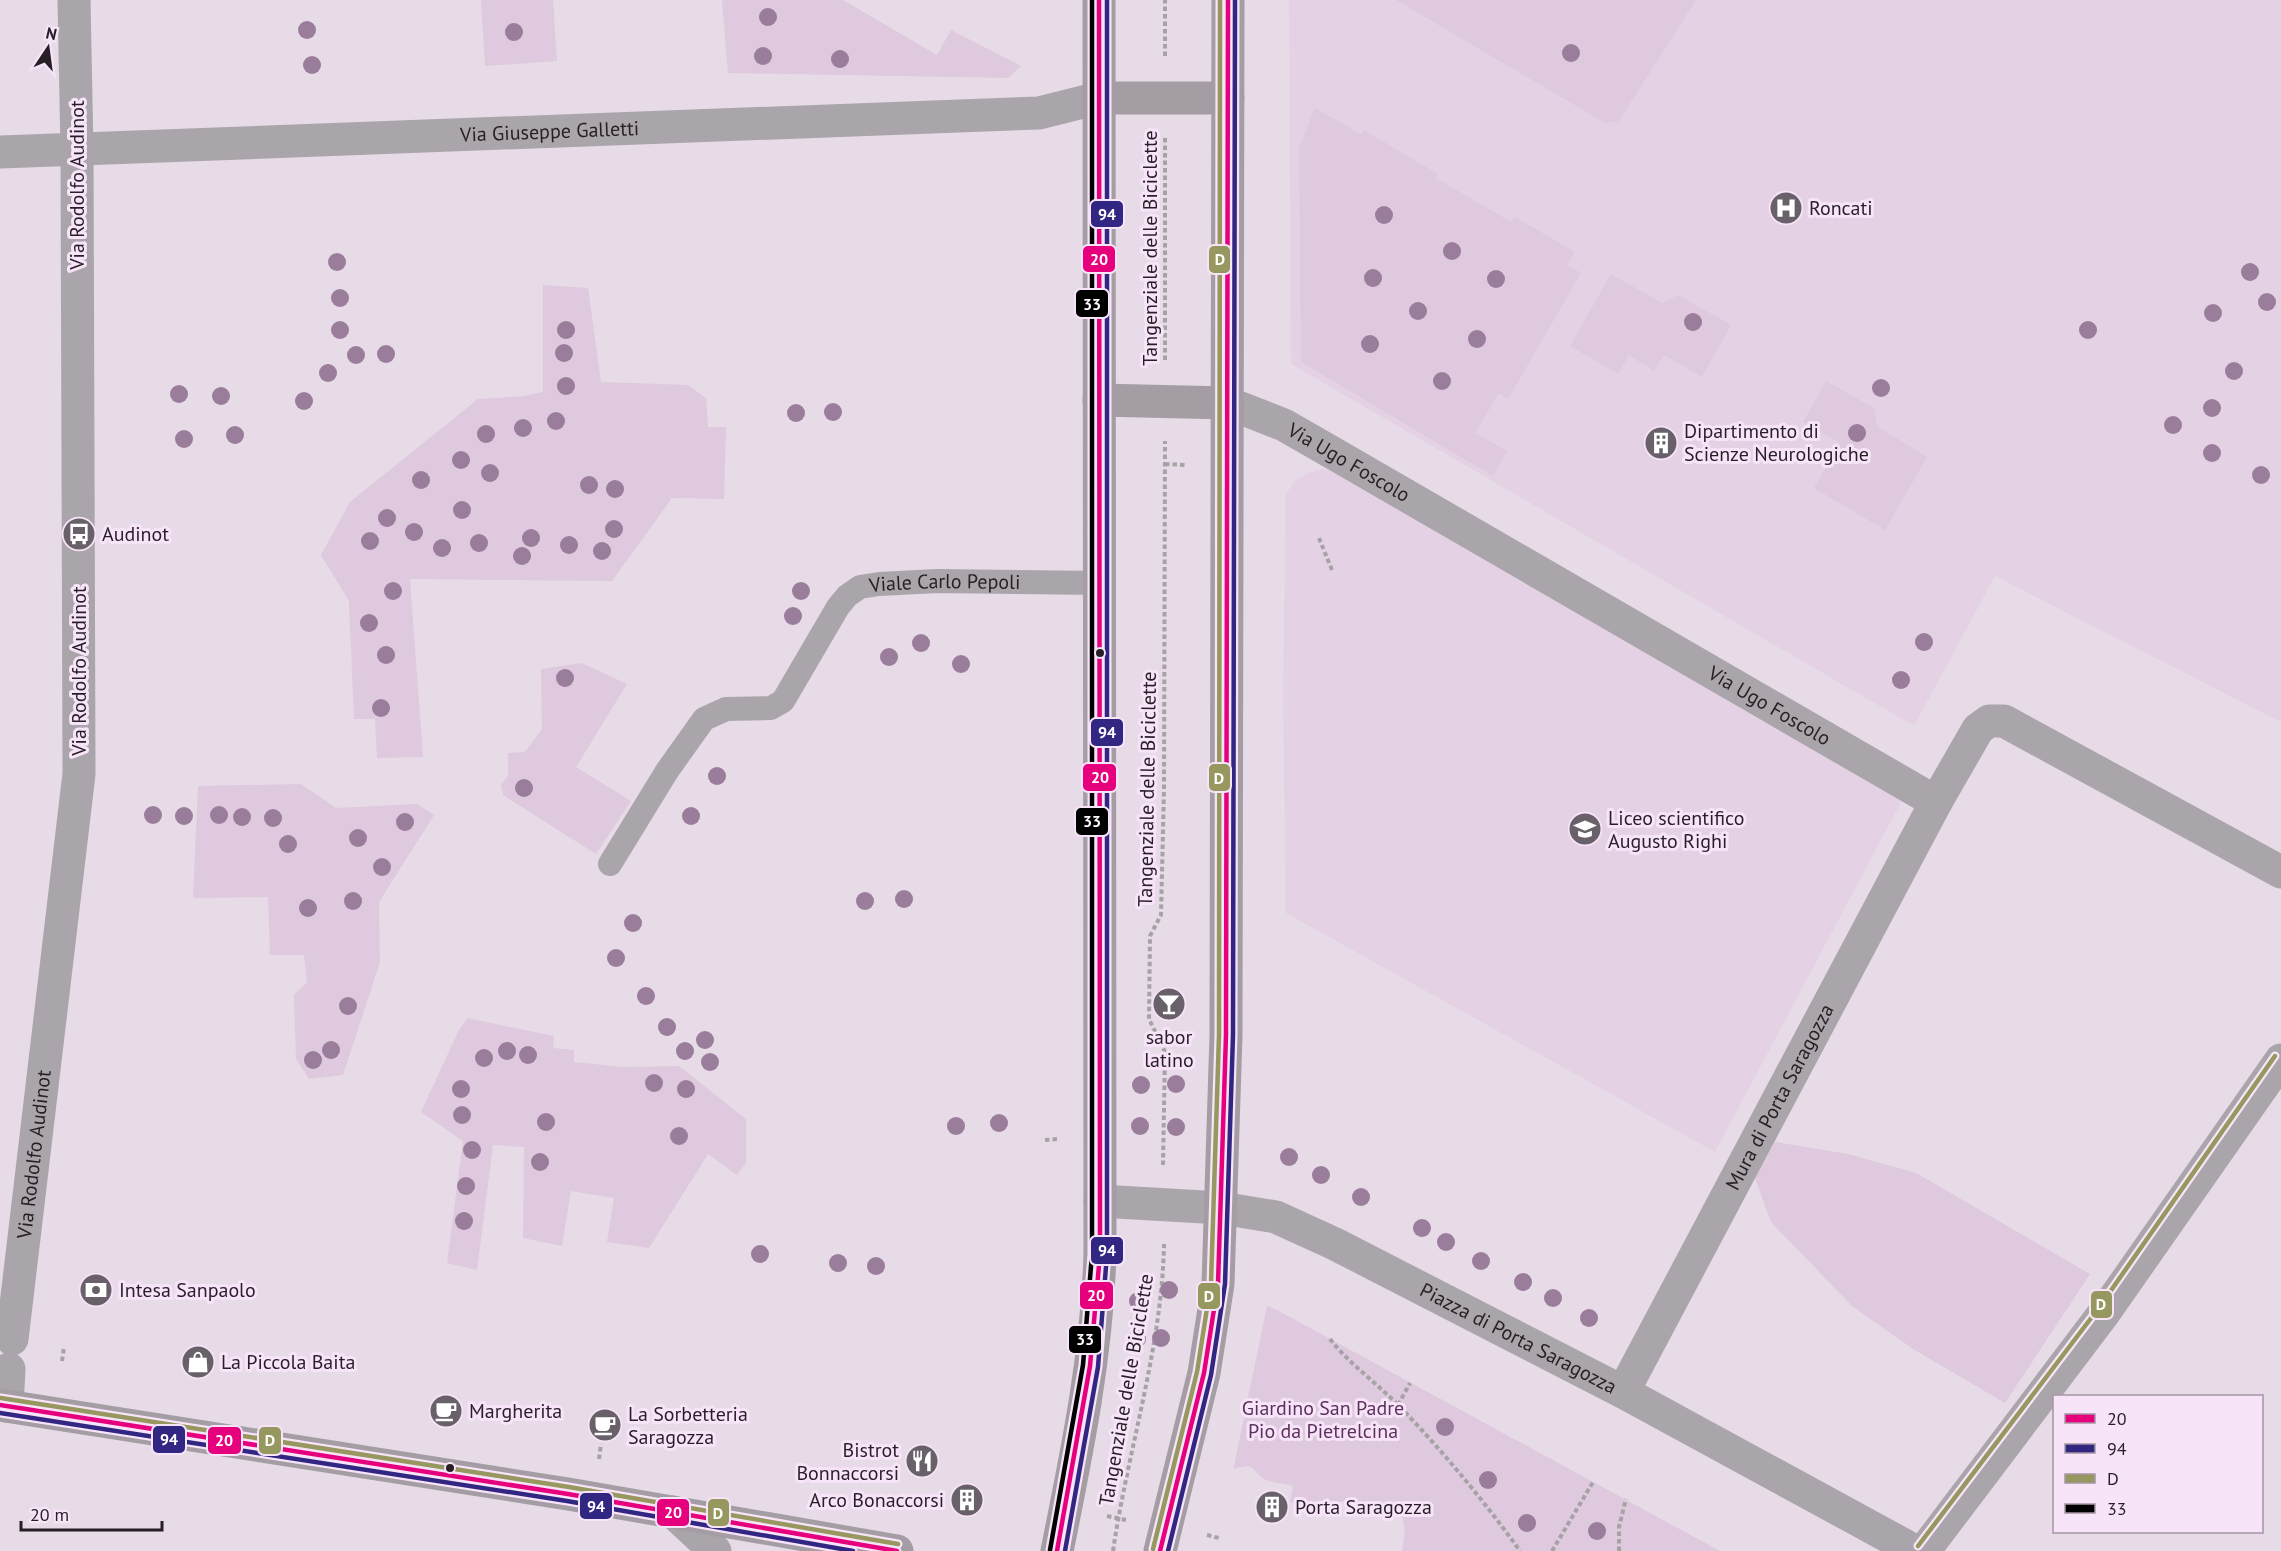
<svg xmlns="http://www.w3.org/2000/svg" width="2281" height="1551" font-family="'PT Sans',sans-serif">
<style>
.built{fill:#e4d2e4}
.green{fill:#dec9de}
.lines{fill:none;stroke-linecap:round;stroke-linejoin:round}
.path{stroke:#a6a2a6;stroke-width:4;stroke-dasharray:4.5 3;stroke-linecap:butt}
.lane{stroke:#aaa5aa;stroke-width:24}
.street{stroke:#aaa5aa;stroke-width:33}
.primary{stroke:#a49da4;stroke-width:33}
.bus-1-casing{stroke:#f8e4f8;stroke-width:9}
.bus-2-casing{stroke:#f8e4f8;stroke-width:9}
.bus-3-casing{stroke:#f8e4f8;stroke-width:9}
.bus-4-casing{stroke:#f8e4f8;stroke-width:9}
.bus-1{stroke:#e6007e;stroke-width:4.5}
.bus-2{stroke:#312783;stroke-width:4.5}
.bus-3{stroke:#96985f;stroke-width:4.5}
.bus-4{stroke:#000;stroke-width:4.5}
.tree{fill:#9a7d9b}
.bus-dot{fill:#261f26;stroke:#f8e4f8;stroke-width:2}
.labels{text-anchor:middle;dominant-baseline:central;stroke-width:6;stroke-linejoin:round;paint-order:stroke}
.street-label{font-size:20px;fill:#261f26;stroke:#f8e4f8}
.poi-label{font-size:20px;fill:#261f26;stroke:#f8e4f8;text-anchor:start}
.park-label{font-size:20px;fill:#5b305d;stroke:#f8e4f8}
.line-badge{stroke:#f8e4f8;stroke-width:2}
.badge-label{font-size:16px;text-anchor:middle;font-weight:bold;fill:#fff}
</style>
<rect width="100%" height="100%" fill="#e6dbe6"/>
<g class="built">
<path d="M1289 0H2281V722L1995 576 1914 726 1291 364Z"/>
<path d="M1321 469 1333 470 1906 793 1715 1152 1286 913 1283 695 1286 494 1296 480 1308 473Z"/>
</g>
<g class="green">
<path d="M481 0H553L557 61 485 66Z"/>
<path d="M722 0H843L937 55 951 30 1021 66 1008 78 728 73Z"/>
<path d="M1396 0H1696L1619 121 1605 123Z"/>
<path d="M1315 108 1361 134 1364 130 1438 174 1436 178 1511 222 1515 217 1575 252 1567 265 1581 273 1508 399 1499 393 1475 433 1507 451 1493 476 1301 362 1299 148Z"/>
<path d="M1611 274 1662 303 1678 295 1731 325 1702 377 1664 355 1654 371 1629 355 1618 374 1570 346Z"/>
<path d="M543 285 588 288 601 382 688 385 706 398 708 427H726L724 499 672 498 612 581 410 579 423 757 377 758 375 719H354L349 601 321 555 350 502 478 399 524 396 543 392Z"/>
<path d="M1826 381 1874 408 1877 426 1927 457 1885 530 1814 488 1840 443 1803 422Z"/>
<path d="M582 663 627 684 576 767 631 801 596 854 503 795 501 785 508 776V753L525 752 542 729 541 669Z"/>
<path d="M301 784 336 808 417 804 434 815 379 902 380 962 343 1075 309 1079 296 1059 294 995 307 982 304 955H270L268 897 193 898 198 786Z"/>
<path d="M467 1018 554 1036 553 1048 574 1050V1062L623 1067 679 1066 746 1119V1163L737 1175 708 1154 649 1248 607 1242 614 1198 571 1191 562 1246 523 1238 524 1147 493 1145 477 1270 447 1263 463 1141 421 1112 458 1032Z"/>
<path d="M1775 1142 1848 1154 1916 1173 2090 1274 2005 1403 1913 1349 1852 1306 1771 1222 1755 1178Z"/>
<path d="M1267 1306 1277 1310 1720 1551H1402C1411 1505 1394 1498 1353 1513L1352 1501 1336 1502 1335 1513 1290 1502 1293 1486C1286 1484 1271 1483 1264 1479 1251 1469 1255 1462 1234 1469V1466Z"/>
</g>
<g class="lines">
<g class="path">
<path d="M1165 56V0"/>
<path d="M1165 138V362"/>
<path d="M1165 464 1185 465"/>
<path d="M1319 538 1332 570"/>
<path d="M1045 1140 1058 1139"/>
<path d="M1163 1165 1165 1052 1149 1019 1150 936 1161 915 1164 789 1165 441"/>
<path d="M1330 1339C1350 1365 1377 1383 1399 1406 1441 1449 1485 1502 1520 1551"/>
<path d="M62 1361 64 1347"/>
<path d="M1398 1405 1410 1383"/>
<path d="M599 1459 601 1444"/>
<path d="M1107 1516 1126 1520"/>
<path d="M1207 1535 1219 1538"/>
<path d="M1113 1551C1128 1449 1162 1348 1164 1244"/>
<path d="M1552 1551 1593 1482"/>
<path d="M1619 1551V1527L1626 1499"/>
</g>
<path class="lane" id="s1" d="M610 864 667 771 704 719 726 709 771 708 783 701 838 607 847 596 860 587 879 584 937 581 1100 583"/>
<g class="street">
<path id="s2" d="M0 152 1039 113 1099 98"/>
<path id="s3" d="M1228 403 1284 425 1338 456 1936 802 1978 729 1989 721H2004L2281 872"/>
<path id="s4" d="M1100 1201 1221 1208 1276 1217 1335 1244 1623 1392 1915 1551"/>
<path id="s5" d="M12 1339 79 774 77 149 74 0"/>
<path id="s6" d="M1623 1392 1936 802"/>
<path d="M7 1406 9 1369"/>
<path d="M673 1512 715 1551"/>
<path d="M1924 1551 2104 1313 2281 1060"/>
</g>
<g class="primary">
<path d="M1099 98H1228"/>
<path d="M1099 400 1228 403"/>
<path d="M0 1405 568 1494 897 1551"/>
<path d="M1057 1551C1077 1452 1097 1355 1100 1254L1099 0"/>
<path d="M1160 1551 1204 1373 1218 1284 1226 1035 1228 0"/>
</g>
<g class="bus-1-casing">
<g id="bus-1">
<path d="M0 1405 568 1494 897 1551"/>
<path d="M1057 1551 1090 1366 1100 1254 1099 0"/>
<path d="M1160 1551 1204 1373 1218 1284 1226 1035 1228 0"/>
</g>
</g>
<g class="bus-2-casing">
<g id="bus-2">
<path d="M0 1413 567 1501 853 1551"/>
<path d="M1065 1551 1098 1367 1107 1254V0"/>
<path d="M1168 1551 1211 1375 1225 1284 1233 1035 1235 0"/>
</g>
</g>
<g class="bus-3-casing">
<g id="bus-3">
<path d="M1 1398 569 1487 898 1544"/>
<path d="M1918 1546 2098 1309 2275 1056"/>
<path d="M1153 1549 1197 1372 1211 1283 1219 1035 1220 0"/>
</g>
</g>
<g class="bus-4-casing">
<path id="bus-4" d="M1050 1550 1083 1365 1092 1254V0"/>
</g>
<use href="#bus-1" class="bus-1"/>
<use href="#bus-2" class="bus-2"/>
<use href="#bus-3" class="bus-3"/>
<use href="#bus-4" class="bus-4"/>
</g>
<g class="tree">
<circle cx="768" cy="17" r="9"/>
<circle cx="307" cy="30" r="9"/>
<circle cx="514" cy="32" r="9"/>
<circle cx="1571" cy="53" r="9"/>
<circle cx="763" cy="56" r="9"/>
<circle cx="840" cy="59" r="9"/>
<circle cx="312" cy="65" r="9"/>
<circle cx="1384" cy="215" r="9"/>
<circle cx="1452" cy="251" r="9"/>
<circle cx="337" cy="262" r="9"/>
<circle cx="2250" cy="272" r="9"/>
<circle cx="1373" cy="278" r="9"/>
<circle cx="1496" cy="279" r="9"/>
<circle cx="340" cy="298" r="9"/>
<circle cx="2267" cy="302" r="9"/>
<circle cx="1418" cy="311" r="9"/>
<circle cx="2213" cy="313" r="9"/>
<circle cx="1693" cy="322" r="9"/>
<circle cx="340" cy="330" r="9"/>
<circle cx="566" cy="330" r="9"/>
<circle cx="2088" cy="330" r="9"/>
<circle cx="1477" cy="339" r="9"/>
<circle cx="1370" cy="344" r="9"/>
<circle cx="564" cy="353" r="9"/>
<circle cx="386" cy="354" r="9"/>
<circle cx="356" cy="355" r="9"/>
<circle cx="2234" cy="371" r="9"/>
<circle cx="328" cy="373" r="9"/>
<circle cx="1442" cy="381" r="9"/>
<circle cx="566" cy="386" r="9"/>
<circle cx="1881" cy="388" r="9"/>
<circle cx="179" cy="394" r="9"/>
<circle cx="221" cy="396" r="9"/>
<circle cx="304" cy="401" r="9"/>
<circle cx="2212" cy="408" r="9"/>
<circle cx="833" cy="412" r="9"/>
<circle cx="796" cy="413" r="9"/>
<circle cx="556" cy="421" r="9"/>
<circle cx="2173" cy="425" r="9"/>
<circle cx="523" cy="428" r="9"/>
<circle cx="1857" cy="433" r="9"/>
<circle cx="486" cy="434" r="9"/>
<circle cx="235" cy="435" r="9"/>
<circle cx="184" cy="439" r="9"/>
<circle cx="2212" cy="453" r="9"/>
<circle cx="461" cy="460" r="9"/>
<circle cx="490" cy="473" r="9"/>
<circle cx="2261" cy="475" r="9"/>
<circle cx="421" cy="480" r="9"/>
<circle cx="589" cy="485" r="9"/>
<circle cx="615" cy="489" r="9"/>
<circle cx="462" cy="510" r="9"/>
<circle cx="387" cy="518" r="9"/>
<circle cx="614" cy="529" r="9"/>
<circle cx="414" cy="532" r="9"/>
<circle cx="531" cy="538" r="9"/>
<circle cx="370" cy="541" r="9"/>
<circle cx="479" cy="543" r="9"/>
<circle cx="569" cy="545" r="9"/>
<circle cx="442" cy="548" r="9"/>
<circle cx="602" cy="551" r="9"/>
<circle cx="522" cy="556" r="9"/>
<circle cx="393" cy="591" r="9"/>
<circle cx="801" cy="591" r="9"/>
<circle cx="793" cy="616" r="9"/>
<circle cx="369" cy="623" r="9"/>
<circle cx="1924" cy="642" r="9"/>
<circle cx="921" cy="643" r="9"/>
<circle cx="386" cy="655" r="9"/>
<circle cx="889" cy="657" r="9"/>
<circle cx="961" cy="664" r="9"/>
<circle cx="565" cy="678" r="9"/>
<circle cx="1901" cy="680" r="9"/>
<circle cx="381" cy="708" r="9"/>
<circle cx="717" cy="776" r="9"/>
<circle cx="524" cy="788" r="9"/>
<circle cx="153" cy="815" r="9"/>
<circle cx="219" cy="815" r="9"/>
<circle cx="184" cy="816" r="9"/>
<circle cx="691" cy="816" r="9"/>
<circle cx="242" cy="817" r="9"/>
<circle cx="273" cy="818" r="9"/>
<circle cx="405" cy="822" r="9"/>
<circle cx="358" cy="838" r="9"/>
<circle cx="288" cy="844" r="9"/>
<circle cx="382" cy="867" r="9"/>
<circle cx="904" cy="899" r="9"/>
<circle cx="353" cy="901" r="9"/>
<circle cx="865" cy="901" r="9"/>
<circle cx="308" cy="908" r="9"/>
<circle cx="633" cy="923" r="9"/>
<circle cx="616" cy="958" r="9"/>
<circle cx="646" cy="996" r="9"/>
<circle cx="348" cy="1006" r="9"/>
<circle cx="667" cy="1027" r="9"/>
<circle cx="705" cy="1040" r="9"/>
<circle cx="331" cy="1050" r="9"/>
<circle cx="507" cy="1051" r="9"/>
<circle cx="685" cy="1051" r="9"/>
<circle cx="528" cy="1055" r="9"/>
<circle cx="484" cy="1058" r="9"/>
<circle cx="313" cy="1060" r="9"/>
<circle cx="710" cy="1062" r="9"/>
<circle cx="654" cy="1083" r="9"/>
<circle cx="1176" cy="1084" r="9"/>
<circle cx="1141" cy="1085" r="9"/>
<circle cx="461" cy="1089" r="9"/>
<circle cx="686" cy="1089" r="9"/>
<circle cx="462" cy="1115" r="9"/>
<circle cx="546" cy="1122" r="9"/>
<circle cx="999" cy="1123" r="9"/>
<circle cx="956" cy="1126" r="9"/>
<circle cx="1140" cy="1126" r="9"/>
<circle cx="1176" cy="1127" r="9"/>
<circle cx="679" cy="1136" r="9"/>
<circle cx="472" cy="1150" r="9"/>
<circle cx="1289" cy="1157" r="9"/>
<circle cx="540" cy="1162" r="9"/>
<circle cx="1321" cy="1175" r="9"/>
<circle cx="466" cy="1186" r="9"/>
<circle cx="1361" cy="1197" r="9"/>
<circle cx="464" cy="1221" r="9"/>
<circle cx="1422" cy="1228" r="9"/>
<circle cx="1446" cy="1242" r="9"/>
<circle cx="760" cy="1254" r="9"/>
<circle cx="1481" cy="1261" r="9"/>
<circle cx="838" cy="1263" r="9"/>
<circle cx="876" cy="1266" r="9"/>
<circle cx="1523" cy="1282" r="9"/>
<circle cx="1169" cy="1290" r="9"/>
<circle cx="1553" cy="1298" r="9"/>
<circle cx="1138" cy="1301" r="9"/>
<circle cx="1589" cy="1318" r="9"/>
<circle cx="1161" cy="1338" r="9"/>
<circle cx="1137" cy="1339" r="9"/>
<circle cx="1445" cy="1427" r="9"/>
<circle cx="1488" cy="1480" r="9"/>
<circle cx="1527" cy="1523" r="9"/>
<circle cx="1597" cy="1531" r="9"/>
</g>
<defs>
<g id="hospital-disc" transform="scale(1.725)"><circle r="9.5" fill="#696169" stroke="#f8e4f8"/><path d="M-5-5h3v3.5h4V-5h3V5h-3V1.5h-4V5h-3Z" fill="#fff"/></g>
<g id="building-disc" transform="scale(1.725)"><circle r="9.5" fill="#696169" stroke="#f8e4f8"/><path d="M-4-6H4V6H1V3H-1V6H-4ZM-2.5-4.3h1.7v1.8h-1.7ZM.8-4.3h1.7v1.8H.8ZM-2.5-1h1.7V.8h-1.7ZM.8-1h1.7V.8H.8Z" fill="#fff"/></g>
<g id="bus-disc" transform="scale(1.725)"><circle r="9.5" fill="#696169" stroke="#f8e4f8"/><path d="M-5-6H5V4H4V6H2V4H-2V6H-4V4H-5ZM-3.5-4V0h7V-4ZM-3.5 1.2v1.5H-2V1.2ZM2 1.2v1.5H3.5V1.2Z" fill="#fff"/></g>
<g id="school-disc" transform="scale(1.725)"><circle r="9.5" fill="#696169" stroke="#f8e4f8"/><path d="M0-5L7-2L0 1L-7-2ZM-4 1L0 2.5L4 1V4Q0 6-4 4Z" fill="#fff"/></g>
<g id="bar-disc" transform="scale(1.725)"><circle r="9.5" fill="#696169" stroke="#f8e4f8"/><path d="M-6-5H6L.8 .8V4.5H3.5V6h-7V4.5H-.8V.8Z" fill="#fff"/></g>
<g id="bank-disc" transform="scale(1.725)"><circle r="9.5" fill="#696169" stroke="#f8e4f8"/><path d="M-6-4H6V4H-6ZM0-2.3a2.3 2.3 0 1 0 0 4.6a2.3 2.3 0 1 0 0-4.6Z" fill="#fff"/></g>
<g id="shop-disc" transform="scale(1.725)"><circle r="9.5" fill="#696169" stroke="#f8e4f8"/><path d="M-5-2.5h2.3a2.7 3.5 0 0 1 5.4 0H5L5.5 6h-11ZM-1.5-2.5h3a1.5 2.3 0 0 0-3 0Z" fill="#fff"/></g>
<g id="cafe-disc" transform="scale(1.725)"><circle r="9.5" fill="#696169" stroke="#f8e4f8"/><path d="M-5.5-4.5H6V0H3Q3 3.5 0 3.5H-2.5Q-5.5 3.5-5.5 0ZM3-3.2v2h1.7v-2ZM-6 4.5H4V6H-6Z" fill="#fff"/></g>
<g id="restaurant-disc" transform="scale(1.725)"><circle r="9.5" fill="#696169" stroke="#f8e4f8"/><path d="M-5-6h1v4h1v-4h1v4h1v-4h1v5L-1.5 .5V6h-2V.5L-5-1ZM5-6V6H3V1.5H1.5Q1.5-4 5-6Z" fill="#fff"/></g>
</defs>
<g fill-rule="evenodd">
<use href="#hospital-disc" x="1786" y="208"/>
<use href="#building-disc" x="1661" y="443"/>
<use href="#bus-disc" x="79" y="534"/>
<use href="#school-disc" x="1585" y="829"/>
<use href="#bar-disc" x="1169" y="1004"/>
<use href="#bank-disc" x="96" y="1290"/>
<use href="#shop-disc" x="198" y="1362"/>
<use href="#cafe-disc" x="446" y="1411"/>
<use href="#cafe-disc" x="605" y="1425"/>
<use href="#restaurant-disc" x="922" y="1461"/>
<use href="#building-disc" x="967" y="1500"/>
<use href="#building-disc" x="1272" y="1507"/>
</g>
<g class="bus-dot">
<circle cx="1100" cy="653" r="5"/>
<circle cx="450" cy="1468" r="5"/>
</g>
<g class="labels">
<g class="street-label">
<text stroke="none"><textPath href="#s2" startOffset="550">Via Giuseppe Galletti</textPath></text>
<text transform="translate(77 185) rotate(-90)">Via Rodolfo Audinot</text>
<text transform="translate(1150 248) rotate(-90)">Tangenziale delle Biciclette</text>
<text stroke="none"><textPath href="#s3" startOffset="135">Via Ugo Foscolo</textPath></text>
<text stroke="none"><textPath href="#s1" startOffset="480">Viale Carlo Pepoli</textPath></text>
<text transform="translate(79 671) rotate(-90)">Via Rodolfo Audinot</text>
<text stroke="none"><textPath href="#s3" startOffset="621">Via Ugo Foscolo</textPath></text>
<text transform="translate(1147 789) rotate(-89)">Tangenziale delle Biciclette</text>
<text stroke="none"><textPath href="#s6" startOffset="334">Mura di Porta Saragozza</textPath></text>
<text stroke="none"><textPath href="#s5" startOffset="186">Via Rodolfo Audinot</textPath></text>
<text stroke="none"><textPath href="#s4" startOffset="448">Piazza di Porta Saragozza</textPath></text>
<text transform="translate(1126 1390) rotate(-80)">Tangenziale delle Biciclette</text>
</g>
<g class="poi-label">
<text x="1809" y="208">Roncati</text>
<text x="1684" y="431">Dipartimento di<tspan x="1684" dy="23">Scienze Neurologiche</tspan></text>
<text x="102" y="534">Audinot</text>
<text x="1608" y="818">Liceo scientifico<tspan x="1608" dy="23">Augusto Righi</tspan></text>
<text x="1169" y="1037" text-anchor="middle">sabor<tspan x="1169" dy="23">latino</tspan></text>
<text x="119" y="1290">Intesa Sanpaolo</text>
<text x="221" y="1362">La Piccola Baita</text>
<text x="469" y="1411">Margherita</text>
<text x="628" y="1414">La Sorbetteria<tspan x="628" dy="23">Saragozza</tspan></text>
<text x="899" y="1450" text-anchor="end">Bistrot<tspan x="899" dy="23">Bonnaccorsi</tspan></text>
<text x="944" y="1500" text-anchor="end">Arco Bonaccorsi</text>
<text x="1295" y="1507">Porta Saragozza</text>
</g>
<g class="park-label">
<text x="1323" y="1408">Giardino San Padre<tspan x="1323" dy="23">Pio da Pietrelcina</tspan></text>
</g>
</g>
<g class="line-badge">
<rect x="1090" y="200" width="34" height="28" rx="6" fill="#312783"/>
<rect x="1082" y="245" width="34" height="28" rx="6" fill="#e6007e"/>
<rect x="1208" y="245" width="23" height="29" rx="6" fill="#96985f"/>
<rect x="1075" y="289" width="34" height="29" rx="6" fill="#000"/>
<rect x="1090" y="718" width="34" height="29" rx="6" fill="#312783"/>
<rect x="1082" y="763" width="35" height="29" rx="6" fill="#e6007e"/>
<rect x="1208" y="763" width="23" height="29" rx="6" fill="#96985f"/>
<rect x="1075" y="807" width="34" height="29" rx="6" fill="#000"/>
<rect x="1090" y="1236" width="34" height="29" rx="6" fill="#312783"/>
<rect x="1079" y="1281" width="35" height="29" rx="6" fill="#e6007e"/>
<rect x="1197" y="1282" width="24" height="28" rx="6" fill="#96985f"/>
<rect x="2090" y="1290" width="23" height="29" rx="6" fill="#96985f"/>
<rect x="1068" y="1325" width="34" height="29" rx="6" fill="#000"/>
<rect x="152" y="1425" width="34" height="29" rx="6" fill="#312783"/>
<rect x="258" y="1426" width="24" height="29" rx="6" fill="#96985f"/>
<rect x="207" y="1426" width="35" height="29" rx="6" fill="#e6007e"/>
<rect x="579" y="1492" width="34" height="28" rx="6" fill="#312783"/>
<rect x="656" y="1498" width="34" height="29" rx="6" fill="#e6007e"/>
<rect x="707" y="1498" width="23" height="29" rx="6" fill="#96985f"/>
</g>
<g class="badge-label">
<text x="1107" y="220">94</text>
<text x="1099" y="265">20</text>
<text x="1220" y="265">D</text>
<text x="1092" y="310">33</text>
<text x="1107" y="738">94</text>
<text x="1100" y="783">20</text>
<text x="1219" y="784">D</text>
<text x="1092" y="827">33</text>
<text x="1107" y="1256">94</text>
<text x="1096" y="1301">20</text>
<text x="1209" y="1302">D</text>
<text x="2101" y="1310">D</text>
<text x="1085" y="1345">33</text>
<text x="169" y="1445">94</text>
<text x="270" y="1446">D</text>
<text x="224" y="1446">20</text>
<text x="596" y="1512">94</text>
<text x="673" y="1518">20</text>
<text x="718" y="1519">D</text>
</g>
<rect x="2053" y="1395" width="210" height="138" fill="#f8e4f8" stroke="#a495a4" stroke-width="1.5"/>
<rect x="2065" y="1414" width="30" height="9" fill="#e6007e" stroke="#a495a4" stroke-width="1.5"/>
<text x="2107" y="1425" font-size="18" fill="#261f26">20</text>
<rect x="2065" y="1444" width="30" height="9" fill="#312783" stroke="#a495a4" stroke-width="1.5"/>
<text x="2107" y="1455" font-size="18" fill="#261f26">94</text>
<rect x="2065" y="1474" width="30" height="9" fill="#96985f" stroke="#a495a4" stroke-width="1.5"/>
<text x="2107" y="1485" font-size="18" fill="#261f26">D</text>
<rect x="2065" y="1504" width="30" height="9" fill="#000000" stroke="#a495a4" stroke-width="1.5"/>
<text x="2107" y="1515" font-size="18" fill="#261f26">33</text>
<g transform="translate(48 48) rotate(13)" stroke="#f8e4f8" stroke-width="4.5" paint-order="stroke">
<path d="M0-4.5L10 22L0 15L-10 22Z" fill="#261f26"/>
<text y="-9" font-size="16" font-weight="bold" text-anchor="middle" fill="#261f26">N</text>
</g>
<path d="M21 1521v9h141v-9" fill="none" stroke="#261f26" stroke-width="3"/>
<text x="30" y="1521" font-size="18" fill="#261f26" stroke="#f8e4f8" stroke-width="4.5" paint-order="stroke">20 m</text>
</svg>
